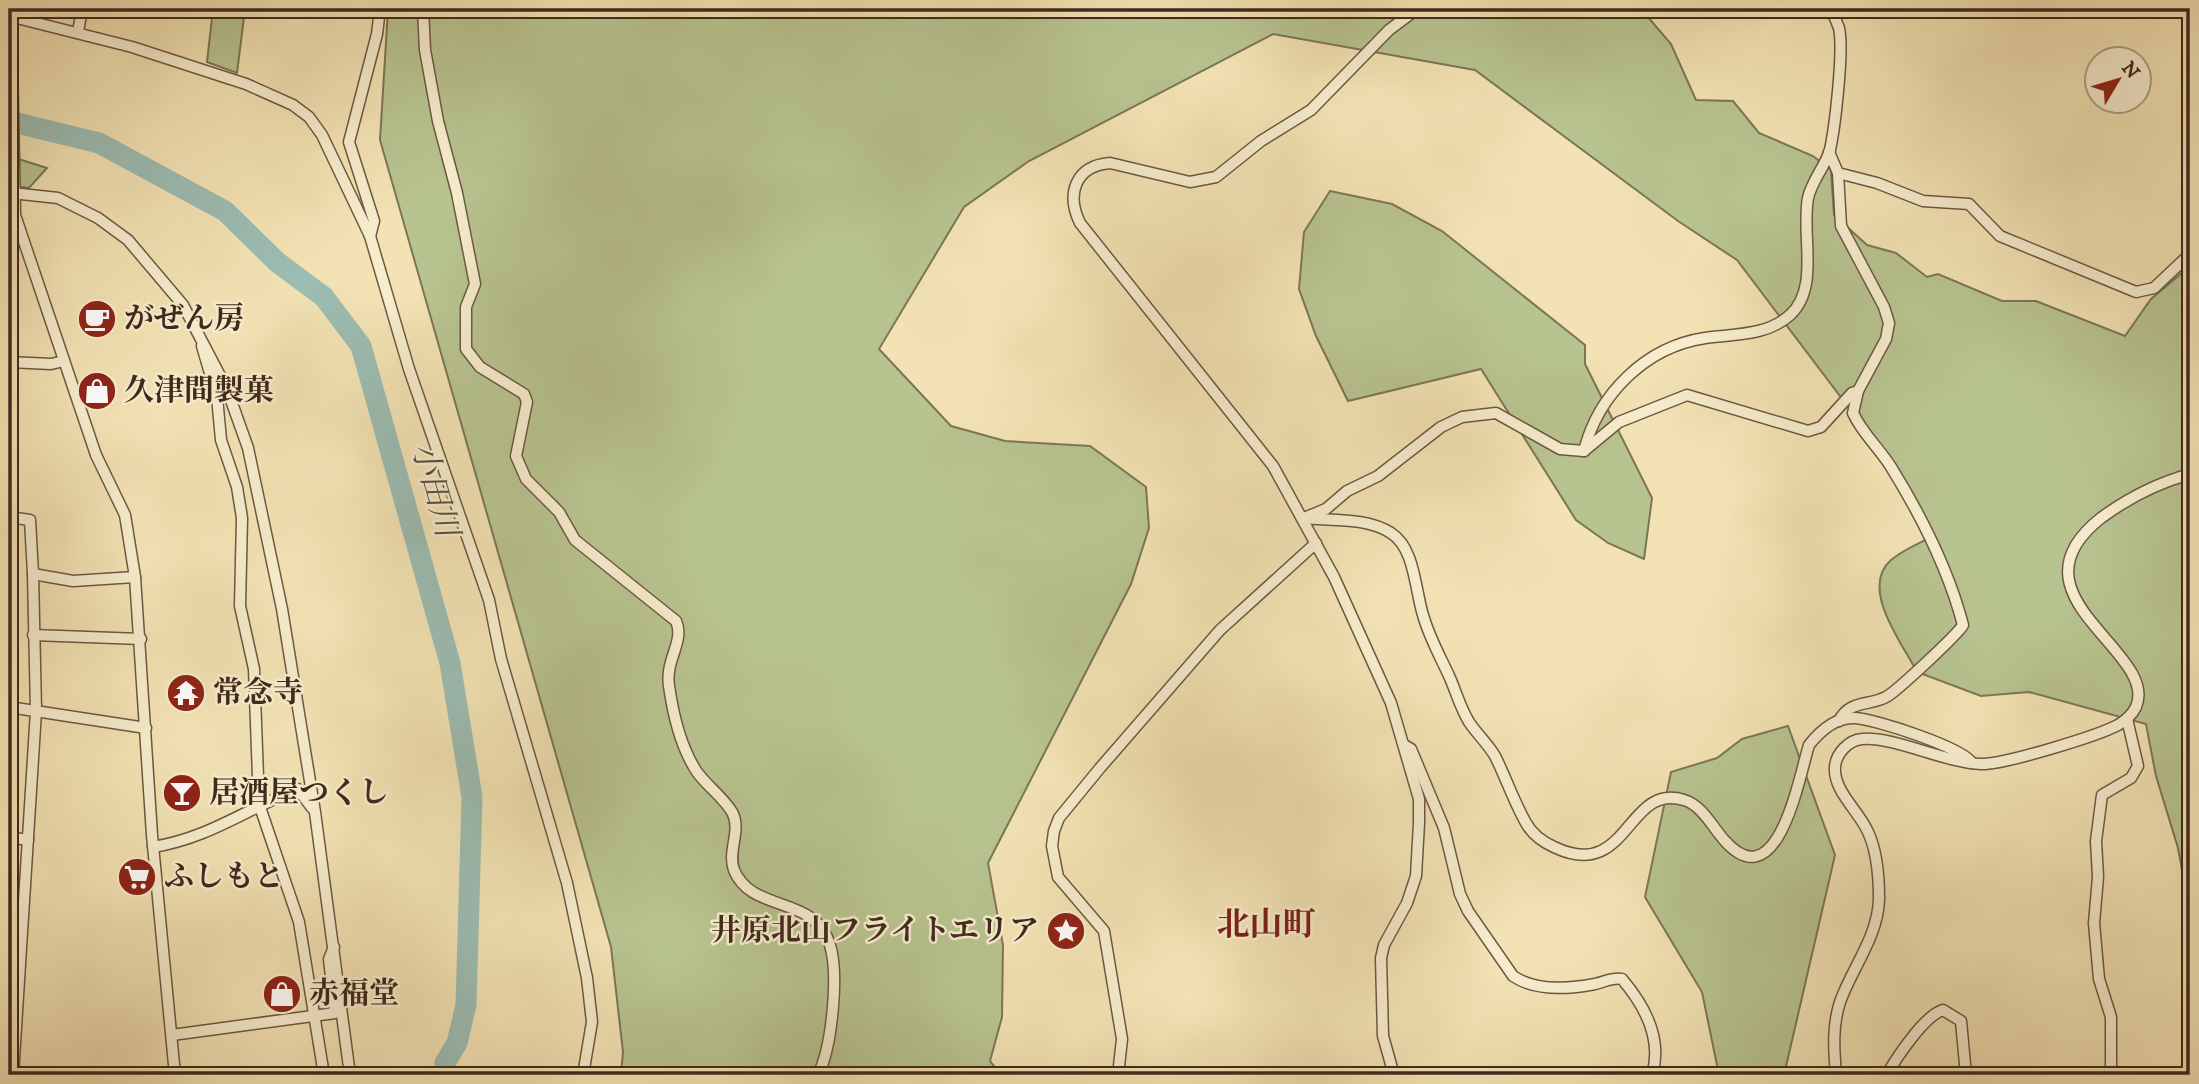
<svg xmlns="http://www.w3.org/2000/svg" width="2199" height="1084" font-family="'IM FELL DW Pica','Noto Serif JP',serif">
<style>
.green{fill:#b8c490;stroke:#7c7656;stroke-width:2}
.lines{fill:none;stroke-linecap:round;stroke-linejoin:round}
.river{stroke:#9cbdb3;stroke-width:21}
.minor-casing{stroke:#6d5842;stroke-width:13}
.minor{stroke:#f7edce;stroke-width:10}
.labels{text-anchor:middle;dominant-baseline:central;stroke-width:5;stroke-linejoin:round;paint-order:stroke}
.poi-label{font-size:30px;font-weight:bold;fill:#40291c;stroke:#f7edce;text-anchor:start}
.water-label{font-size:32px;font-style:italic;fill:#574e42;stroke:#f7edce}
.quarter-label{font-size:33px;font-weight:bold;fill:#7a1f14;stroke:#f7edce}
</style>
<rect width="100%" height="100%" fill="#f3e3b4"/>
<filter id="stains"><feTurbulence type="fractalNoise" baseFrequency=".00286" numOctaves="4"/><feColorMatrix values="0 0 0 0 .2 0 0 0 0 .09 0 0 0 0 .02 0 0 0 .5 -.17"/></filter>
<radialGradient id="worn" r=".72"><stop offset=".6" stop-color="#630" stop-opacity="0"/><stop offset="1" stop-color="#630" stop-opacity=".3"/></radialGradient>
<g class="green">
<path d="M213 9H245L237 73 207 62Z"/>
<path d="M388 9H1602L1647 16 1671 44 1696 100 1733 101 1759 133 1813 156 1831 170 1834 215 1867 245 1896 253 1927 277 1938 274 2002 301H2036L2125 336 2151 299 2190 266V914L2178 848 2156 776 2146 724 2029 692 1981 696 1917 672C1902 643 1859 588 1891 560 1903 550 1920 543 1933 536L1905 482 1737 260 1678 221 1475 70 1273 34 1029 161 964 207 879 349 951 426 1005 441 1090 446 1146 487 1149 528 1131 584 988 863 1003 945 1002 1017 990 1061 1001 1075H621L623 1052 611 947 380 140Z"/>
<path d="M9 156 47 168 29 188 9 185Z"/>
<path d="M1330 191 1392 204 1442 231 1585 345V364L1652 498 1644 559 1608 543 1576 520 1481 369 1348 401 1316 336 1299 289 1304 232Z"/>
<path d="M1788 726 1835 855 1784 1075H1719L1702 992 1645 897 1671 772 1717 758 1742 739Z"/>
</g>
<g class="lines">
<path class="river" d="M9 121 99 143 225 211 277 262 324 297 361 346 450 663 472 797 466 1005 457 1043 445 1063V1075"/>
<g class="minor-casing">
<g id="minor">
<path d="M11 9 15 215 96 455 125 515 135 577 152 835 175 1075"/>
<path d="M423 9 425 50 438 121 457 193 475 284 466 307V349L480 367 524 394 527 402 516 456 526 479 559 512 575 540 676 621C685 642 665 659 669 686 673 714 681 748 697 772 707 786 723 797 732 812 742 830 727 851 734 870 752 914 815 894 830 945 839 975 832 1047 818 1075"/>
<path d="M9 16 132 47 246 84 293 105 309 117 322 135 370 236 409 369 489 600 501 659 567 883 587 978 592 1022 583 1075"/>
<path d="M78 32 82 9"/>
<path d="M1829 152 1838 173 1877 183 1923 201 1969 204 2000 236 2136 292 2154 288 2190 254"/>
<path d="M12 193 58 198 98 218 128 240 183 305 227 389 248 448 282 609 315 812 350 1075"/>
<path d="M370 236 374 221 349 142 377 34 380 9"/>
<path d="M202 346 217 397 221 440 237 487 242 518 240 606 254 669 259 804 299 922 324 1075"/>
<path d="M9 362 51 364 64 361"/>
<path d="M1584 451 1619 422 1687 395 1808 431 1821 427 1852 393 1858 391 1886 339 1889 323 1884 307 1841 226 1838 173"/>
<path d="M9 517 30 520 33 574"/>
<path d="M1303 518C1331 521 1367 517 1391 533 1415 548 1415 590 1423 615 1429 637 1441 658 1450 678 1456 692 1461 709 1469 722 1477 734 1488 744 1495 756 1506 778 1514 802 1526 823 1532 834 1543 842 1554 847 1629 883 1626 782 1684 800 1702 805 1713 828 1725 841 1778 900 1799 777 1809 745 1820 731 1836 717 1855 718 1875 719 1964 748 1972 763"/>
<path d="M1304 518 1326 509 1347 491 1378 476 1441 427 1462 417 1496 413 1560 449 1584 451C1598 395 1645 347 1705 338 1734 334 1767 336 1790 315 1820 288 1801 234 1808 198 1812 180 1826 165 1830 150 1835 126 1844 51 1839 28 1837 22 1833 14 1830 9"/>
<path d="M33 635 141 639"/>
<path d="M9 707 146 728"/>
<path d="M1839 721C1849 700 1869 706 1886 697 1896 692 1958 634 1963 625 1948 568 1922 517 1891 467 1879 448 1862 433 1853 413L1858 391"/>
<path d="M1404 745 1411 749 1444 828 1460 894 1468 911 1513 976C1535 991 1569 989 1595 984 1604 982 1613 977 1622 979 1645 1006 1663 1039 1652 1075"/>
<path d="M9 837 28 840"/>
<path d="M153 847C209 838 246 809 298 789L312 808"/>
<path d="M172 1035 335 1013 329 959 334 947"/>
<path d="M13 1075 36 711 33 574 73 581 135 577"/>
<path d="M1118 1075 1122 1039 1104 931 1058 877 1052 846 1054 831 1059 818 1100 768 1220 630 1316 543"/>
<path d="M1394 1075 1383 1036 1381 958 1384 945 1407 903 1416 876 1419 823V799L1391 703 1334 577 1273 466 1080 223C1066 194 1075 166 1110 163L1190 182 1216 177 1261 141 1311 110 1389 30 1417 9"/>
<path d="M1836 1075C1834 1050 1832 1027 1840 1002 1852 968 1878 937 1879 899 1879 878 1877 851 1868 832 1859 811 1833 791 1835 767 1836 753 1849 740 1862 739 1893 736 1946 763 1981 764 2003 765 2097 736 2118 725 2125 721 2132 715 2136 707 2160 651 2002 596 2101 518 2128 498 2158 483 2190 474"/>
<path d="M1887 1075C1896 1058 1925 1015 1943 1010L1961 1021 1966 1075"/>
<path d="M2111 1075V1017L2099 979 2094 923 2098 877 2096 841 2102 795 2131 778 2138 766 2127 719"/>
</g>
</g>
<use href="#minor" class="minor"/>
</g>
<defs>
<g id="cafe-disc" transform="scale(2.0125)"><circle r="9.5" fill="#8f2418" stroke="#f7edce"/><path d="M-5.5-4.5H6V0H3Q3 3.5 0 3.5H-2.5Q-5.5 3.5-5.5 0ZM3-3.2v2h1.7v-2ZM-6 4.5H4V6H-6Z" fill="#fff"/></g>
<g id="shop-disc" transform="scale(2.0125)"><circle r="9.5" fill="#8f2418" stroke="#f7edce"/><path d="M-5-2.5h2.3a2.7 3.5 0 0 1 5.4 0H5L5.5 6h-11ZM-1.5-2.5h3a1.5 2.3 0 0 0-3 0Z" fill="#fff"/></g>
<g id="temple-disc" transform="scale(2.0125)"><circle r="9.5" fill="#8f2418" stroke="#f7edce"/><path d="M0-6L5-2H3V0L6.5 2.5H4V6H1.5V3h-3V6H-4V2.5H-6.5L-3 0V-2H-5Z" fill="#fff"/></g>
<g id="bar-disc" transform="scale(2.0125)"><circle r="9.5" fill="#8f2418" stroke="#f7edce"/><path d="M-6-5H6L.8 .8V4.5H3.5V6h-7V4.5H-.8V.8Z" fill="#fff"/></g>
<g id="supermarket-disc" transform="scale(2.0125)"><circle r="9.5" fill="#8f2418" stroke="#f7edce"/><path d="M-6-5.5h2.5l.6 2H6L4.5 2H-2.5L-4.4-4H-6ZM-1.5 3.2a1.3 1.3 0 1 0 .1 0ZM3 3.2a1.3 1.3 0 1 0 .1 0Z" fill="#fff"/></g>
<g id="sight-disc" transform="scale(2.0125)"><circle r="9.5" fill="#8f2418" stroke="#f7edce"/><path d="M0-6L1.8-2.2L6-1.7L2.9 1.2L3.7 5.4L0 3.3L-3.7 5.4L-2.9 1.2L-6-1.7L-1.8-2.2Z" fill="#fff"/></g>
</defs>
<g fill-rule="evenodd">
<use href="#cafe-disc" x="97" y="319"/>
<use href="#shop-disc" x="97" y="391"/>
<use href="#temple-disc" x="186" y="693"/>
<use href="#bar-disc" x="182" y="793"/>
<use href="#supermarket-disc" x="137" y="877"/>
<use href="#sight-disc" x="1066" y="931"/>
<use href="#shop-disc" x="282" y="994"/>
</g>
<g class="labels">
<g class="poi-label">
<text x="124" y="319">がぜん房</text>
<text x="124" y="391">久津間製菓</text>
<text x="213" y="693">常念寺</text>
<text x="209" y="793">居酒屋つくし</text>
<text x="164" y="877">ふしもと</text>
<text x="1039" y="931" text-anchor="end">井原北山フライトエリア</text>
<text x="309" y="994">赤福堂</text>
</g>
<g class="water-label">
<text transform="translate(434 490) rotate(74)">小田川</text>
</g>
<g class="quarter-label">
<text x="1266" y="925">北山町</text>
</g>
</g>
<rect width="2199" height="1084" fill="none" stroke="#f3e3b4" stroke-width="35"/>
<rect x="10" y="10" width="2178" height="1063" fill="none" stroke="#40291c" stroke-width="3.5"/>
<rect x="18" y="18" width="2164" height="1049" fill="none" stroke="#40291c" stroke-width="2"/>
<g transform="translate(2118 80) rotate(52)"><circle r="33" fill="#f7edce" stroke="#ae9f87" stroke-width="2"/>
<path d="M0-5L12 26L0 18L-12 26Z" fill="#8f2418"/>
<text y="-10" font-size="19" font-weight="bold" text-anchor="middle" fill="#40291c">N</text>
</g>
<rect width="100%" height="100%" filter="url(#stains)"/>
<rect width="100%" height="100%" fill="url(#worn)"/>
</svg>
